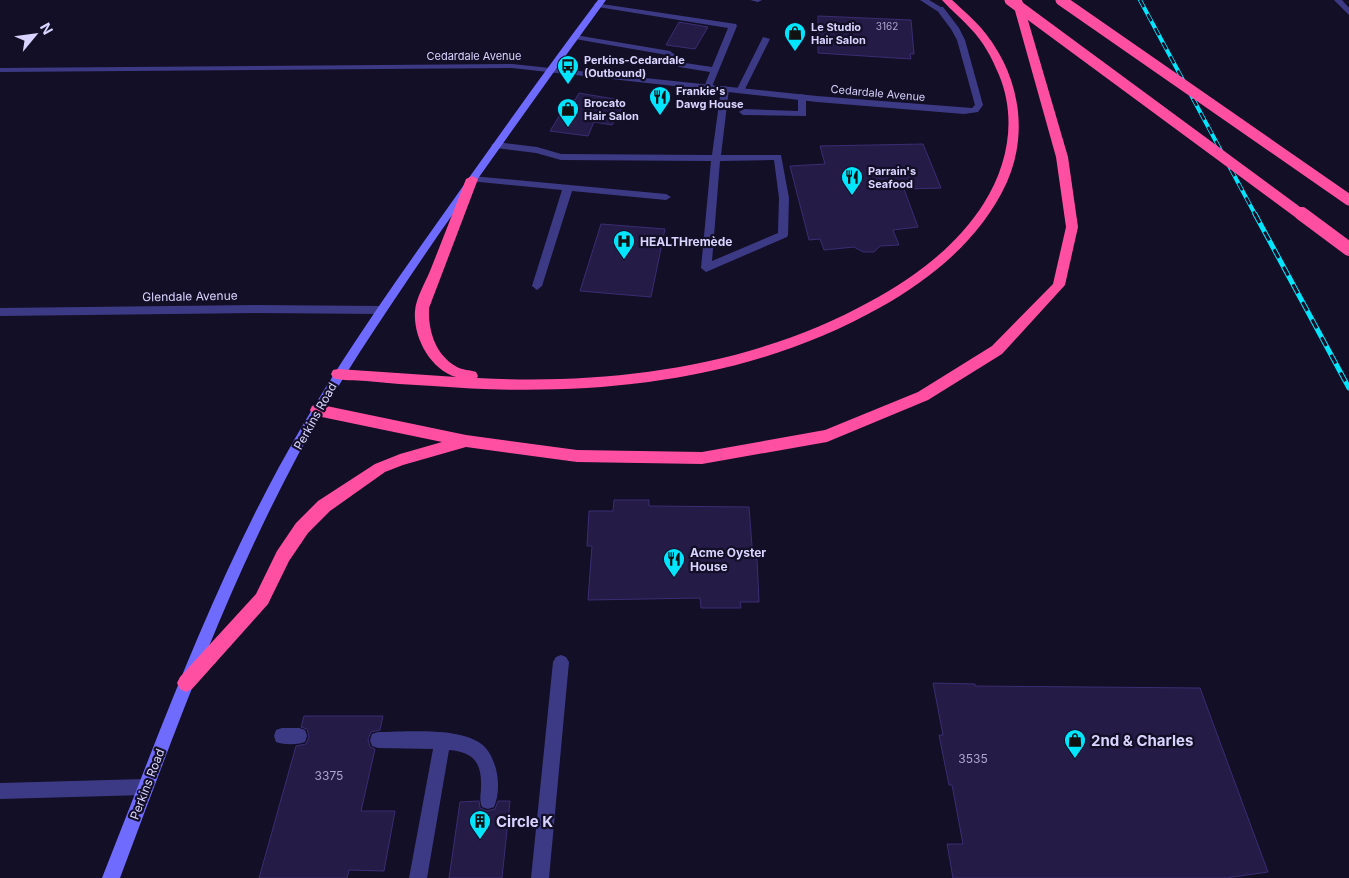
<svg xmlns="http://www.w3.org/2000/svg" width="1349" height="878" font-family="Inter,sans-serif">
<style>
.building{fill:#241b47;stroke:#3b2d73}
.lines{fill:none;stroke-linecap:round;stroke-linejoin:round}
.lane{fill:#3d3a85;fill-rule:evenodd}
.street{fill:#3d3a85;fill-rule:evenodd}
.secondary{fill:#6f6bff;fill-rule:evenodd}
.highway{fill:#ff4fa3;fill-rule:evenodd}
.rail-far1-casing{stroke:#00e5ff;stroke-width:4}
.rail-casing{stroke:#00e5ff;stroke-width:5}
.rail-far1{stroke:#130f26;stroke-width:2.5;stroke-dasharray:8;stroke-linecap:butt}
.rail{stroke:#130f26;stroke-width:3;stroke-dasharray:10;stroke-linecap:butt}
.highway-bridge-far1{stroke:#ff4fa3;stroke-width:11}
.highway-bridge{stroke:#ff4fa3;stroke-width:14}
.labels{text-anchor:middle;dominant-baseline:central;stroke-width:4.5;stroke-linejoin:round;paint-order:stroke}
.number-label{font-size:10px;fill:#aca6d1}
.far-poi-label{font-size:11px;font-weight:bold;fill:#d9d4ff;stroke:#130f26;text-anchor:start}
.far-street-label{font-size:11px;fill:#d9d4ff;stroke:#130f26}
.poi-label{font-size:12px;font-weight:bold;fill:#d9d4ff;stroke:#130f26;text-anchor:start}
.street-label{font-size:12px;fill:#d9d4ff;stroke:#130f26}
.near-number-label{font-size:12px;fill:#aca6d1}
.near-poi-label{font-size:15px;font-weight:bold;fill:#d9d4ff;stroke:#130f26;text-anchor:start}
</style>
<rect width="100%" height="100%" fill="#130f26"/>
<g class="building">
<path d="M818 16 911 20 914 54H910L911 59 818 53Z"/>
<path d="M679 22 708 27 695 49 666 45Z"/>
<path d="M579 93 626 101 612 125 594 122 588 136 550 131 569 100H575Z"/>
<path d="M923 144 941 188 904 189 918 227 893 230 899 245 880 246 874 252H863L854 247 824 250 820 239 809 240 790 166 825 164 820 146Z"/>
<path d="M601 224 665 229 651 297 580 291Z"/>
<path d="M614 500H649V506L749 507 753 559H757L759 602H740L741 608H701L700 598 588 600 592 546H587L589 511H613Z"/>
<path d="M933 683 975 684V686L1200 688 1268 872 1226 878H953L947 844H963L952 785H949L939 735H943Z"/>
<path d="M304 716H383L380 730 371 732 368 739 370 747 375 749 361 811H395L384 871 349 870 347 878H259L296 746 306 744 309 737 307 729 301 727Z"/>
<path d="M479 801 480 808 487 811 495 809 498 801H510L502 878H449L460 802Z"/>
</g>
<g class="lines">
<g class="lane">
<path d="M750 0H762L758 2Z"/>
<path d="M920 0H929L944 9 937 11Z"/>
<path d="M595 3 736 24 737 26 711 89 704 87 710 72 679 67 667 55 575 39 571 37 575 35 670 51 685 63 712 67 728 28 598 7 594 5Z"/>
<path d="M763 37 770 39 744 91 737 93 736 91Z"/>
<path d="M725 86 729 89 721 155H781L789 198 788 235 787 237 706 272 701 268 711 161 561 160 536 153 496 148 491 145 496 142 537 147 561 154 712 155 721 89ZM774 160 779 198 778 233 712 261 720 161Z"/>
<path d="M802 94 806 97V116L743 115 739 112 743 109 798 111V97Z"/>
<path d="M472 176 666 194 671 197 666 200 572 191 542 286 537 290 532 286 562 190 469 181V177Z"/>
<path d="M561 655 566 657 569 662 549 878H531L553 662 556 657Z"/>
<path d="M282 728H299L305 730 307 736 305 742C296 745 285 745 276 742L274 736 276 730Z"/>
<path d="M378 732C406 732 457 727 480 743 489 749 493 759 496 769 499 781 499 796 494 807L488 809 482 807C479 800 481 794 481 787 482 762 473 752 449 750L427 878H409L433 749 378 748 372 746 370 740 372 734Z"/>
</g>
<g class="street">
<path d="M1334 0H1342L1349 8V15Z"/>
<path d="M937 7H943L959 28 965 40 983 105 978 112 964 114 817 102 512 68 0 72V68L512 64 817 96 972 108 975 105 957 40 951 29 936 9Z"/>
<path d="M256 305 381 306 387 310 381 314 256 313 0 316V308Z"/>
<path d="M145 779 151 781 153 787 151 793 145 795 0 799V783Z"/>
</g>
<path class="secondary" d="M598 0H606C550 77 495 154 441 231 391 304 342 376 299 453 226 589 174 734 120 878H102C157 739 208 598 279 467 326 381 381 302 437 223 490 148 543 73 598 0Z"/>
<g class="highway">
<path d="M942 0H952C964 11 976 21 986 34 1019 76 1029 132 1007 182 982 237 933 278 881 307 745 384 586 398 433 386 410 385 388 383 366 381 355 380 343 381 333 378L331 374 333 370 338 369 456 377C430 369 413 337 415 311 416 298 425 283 430 271 442 241 454 210 466 179L472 176 478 179 429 308C428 330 435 355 457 367 462 370 470 370 476 372L478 376 477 378C612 385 752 367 871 301 915 277 957 246 984 203 1008 165 1017 118 999 75 992 58 983 41 970 28 961 18 951 10 942 0Z"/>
<path d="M1012 0H1022L1068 157 1078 227 1065 285 1002 354 928 400 827 442 702 464 577 462 466 447 403 465 385 472 330 511 308 533 289 561 268 604 192 689 186 692 180 689 177 683 180 677 256 594 277 551 296 523 318 501 375 464 400 454 442 442 317 416 312 414 310 410 312 406 317 404 466 435 577 450 702 452 825 430 918 392 992 346 1053 284 1066 227 1056 157Z"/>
</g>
<g class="rail-far1-casing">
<path id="rail-far1" d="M1140 0 1256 216"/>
</g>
<g class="rail-casing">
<path id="rail" d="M1255 214 1349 388"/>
</g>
<use href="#rail-far1" class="rail-far1"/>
<use href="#rail" class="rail"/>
<g class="highway-bridge-far1">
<path d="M1010 0 1303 216"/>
<path d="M1061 0 1349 200"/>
</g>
<path class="highway-bridge" d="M1302 214 1349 249"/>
</g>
<defs>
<g id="shop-pin" transform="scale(1.125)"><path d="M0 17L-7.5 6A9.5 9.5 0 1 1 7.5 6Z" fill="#00e5ff" stroke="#130f26"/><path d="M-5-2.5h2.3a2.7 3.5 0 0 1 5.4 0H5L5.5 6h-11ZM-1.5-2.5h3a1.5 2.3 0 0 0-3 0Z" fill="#111"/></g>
<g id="bus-pin" transform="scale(1.125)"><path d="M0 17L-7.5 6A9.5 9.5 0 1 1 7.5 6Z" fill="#00e5ff" stroke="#130f26"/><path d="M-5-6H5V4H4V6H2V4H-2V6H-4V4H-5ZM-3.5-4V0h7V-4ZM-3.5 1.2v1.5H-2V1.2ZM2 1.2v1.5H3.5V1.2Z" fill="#111"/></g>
<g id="restaurant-pin" transform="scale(1.125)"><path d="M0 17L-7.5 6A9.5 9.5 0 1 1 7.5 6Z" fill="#00e5ff" stroke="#130f26"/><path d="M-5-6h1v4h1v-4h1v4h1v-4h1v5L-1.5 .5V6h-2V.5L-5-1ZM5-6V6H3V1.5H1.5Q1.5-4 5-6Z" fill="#111"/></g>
<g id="hospital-pin" transform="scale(1.125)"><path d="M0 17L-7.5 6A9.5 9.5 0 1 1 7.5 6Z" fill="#00e5ff" stroke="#130f26"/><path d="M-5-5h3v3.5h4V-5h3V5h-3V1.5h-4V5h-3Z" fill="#111"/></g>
<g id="building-pin" transform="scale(1.125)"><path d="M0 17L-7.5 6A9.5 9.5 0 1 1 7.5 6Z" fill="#00e5ff" stroke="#130f26"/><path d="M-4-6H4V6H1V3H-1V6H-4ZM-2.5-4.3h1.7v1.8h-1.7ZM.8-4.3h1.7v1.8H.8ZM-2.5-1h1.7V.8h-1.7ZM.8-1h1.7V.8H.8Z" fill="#111"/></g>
</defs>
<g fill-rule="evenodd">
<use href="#shop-pin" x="795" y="33"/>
<use href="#bus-pin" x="568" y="66"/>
<use href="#restaurant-pin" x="660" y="97"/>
<use href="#shop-pin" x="568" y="109"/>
<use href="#restaurant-pin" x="852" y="177"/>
<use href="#hospital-pin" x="624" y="241"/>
<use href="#restaurant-pin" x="674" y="559"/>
<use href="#shop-pin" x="1075" y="740"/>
<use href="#building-pin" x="480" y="821"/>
</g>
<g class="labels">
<g class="number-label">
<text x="887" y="26">3162</text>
</g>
<g class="far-poi-label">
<text x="811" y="27">Le Studio<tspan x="811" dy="13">Hair Salon</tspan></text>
<text x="584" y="60">Perkins-Cedardale<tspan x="584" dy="13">(Outbound)</tspan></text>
<text x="676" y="91">Frankie's<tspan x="676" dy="13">Dawg House</tspan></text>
<text x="584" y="103">Brocato<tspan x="584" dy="13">Hair Salon</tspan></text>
<text x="868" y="171">Parrain's<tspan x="868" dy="13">Seafood</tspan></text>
</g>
<g class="far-street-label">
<text x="474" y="56">Cedardale Avenue</text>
<text transform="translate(878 93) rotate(5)">Cedardale Avenue</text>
</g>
<g class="poi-label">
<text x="640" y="241">HEALTHremède</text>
<text x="690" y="552">Acme Oyster<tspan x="690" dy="14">House</tspan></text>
</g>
<g class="street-label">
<text transform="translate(190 296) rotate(-1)">Glendale Avenue</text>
<text transform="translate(315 416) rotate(-61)">Perkins Road</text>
<text transform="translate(147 784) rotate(-69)">Perkins Road</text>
</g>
<g class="near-number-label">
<text x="973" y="758">3535</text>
<text x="329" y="775">3375</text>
</g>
<g class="near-poi-label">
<text x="1091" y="740">2nd &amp; Charles</text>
<text x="496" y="821">Circle K</text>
</g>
</g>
<g transform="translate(35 35) rotate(61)" stroke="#130f26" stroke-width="4" paint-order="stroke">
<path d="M0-4L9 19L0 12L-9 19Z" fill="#d9d4ff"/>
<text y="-8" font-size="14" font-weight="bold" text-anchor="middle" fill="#d9d4ff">N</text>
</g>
</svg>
